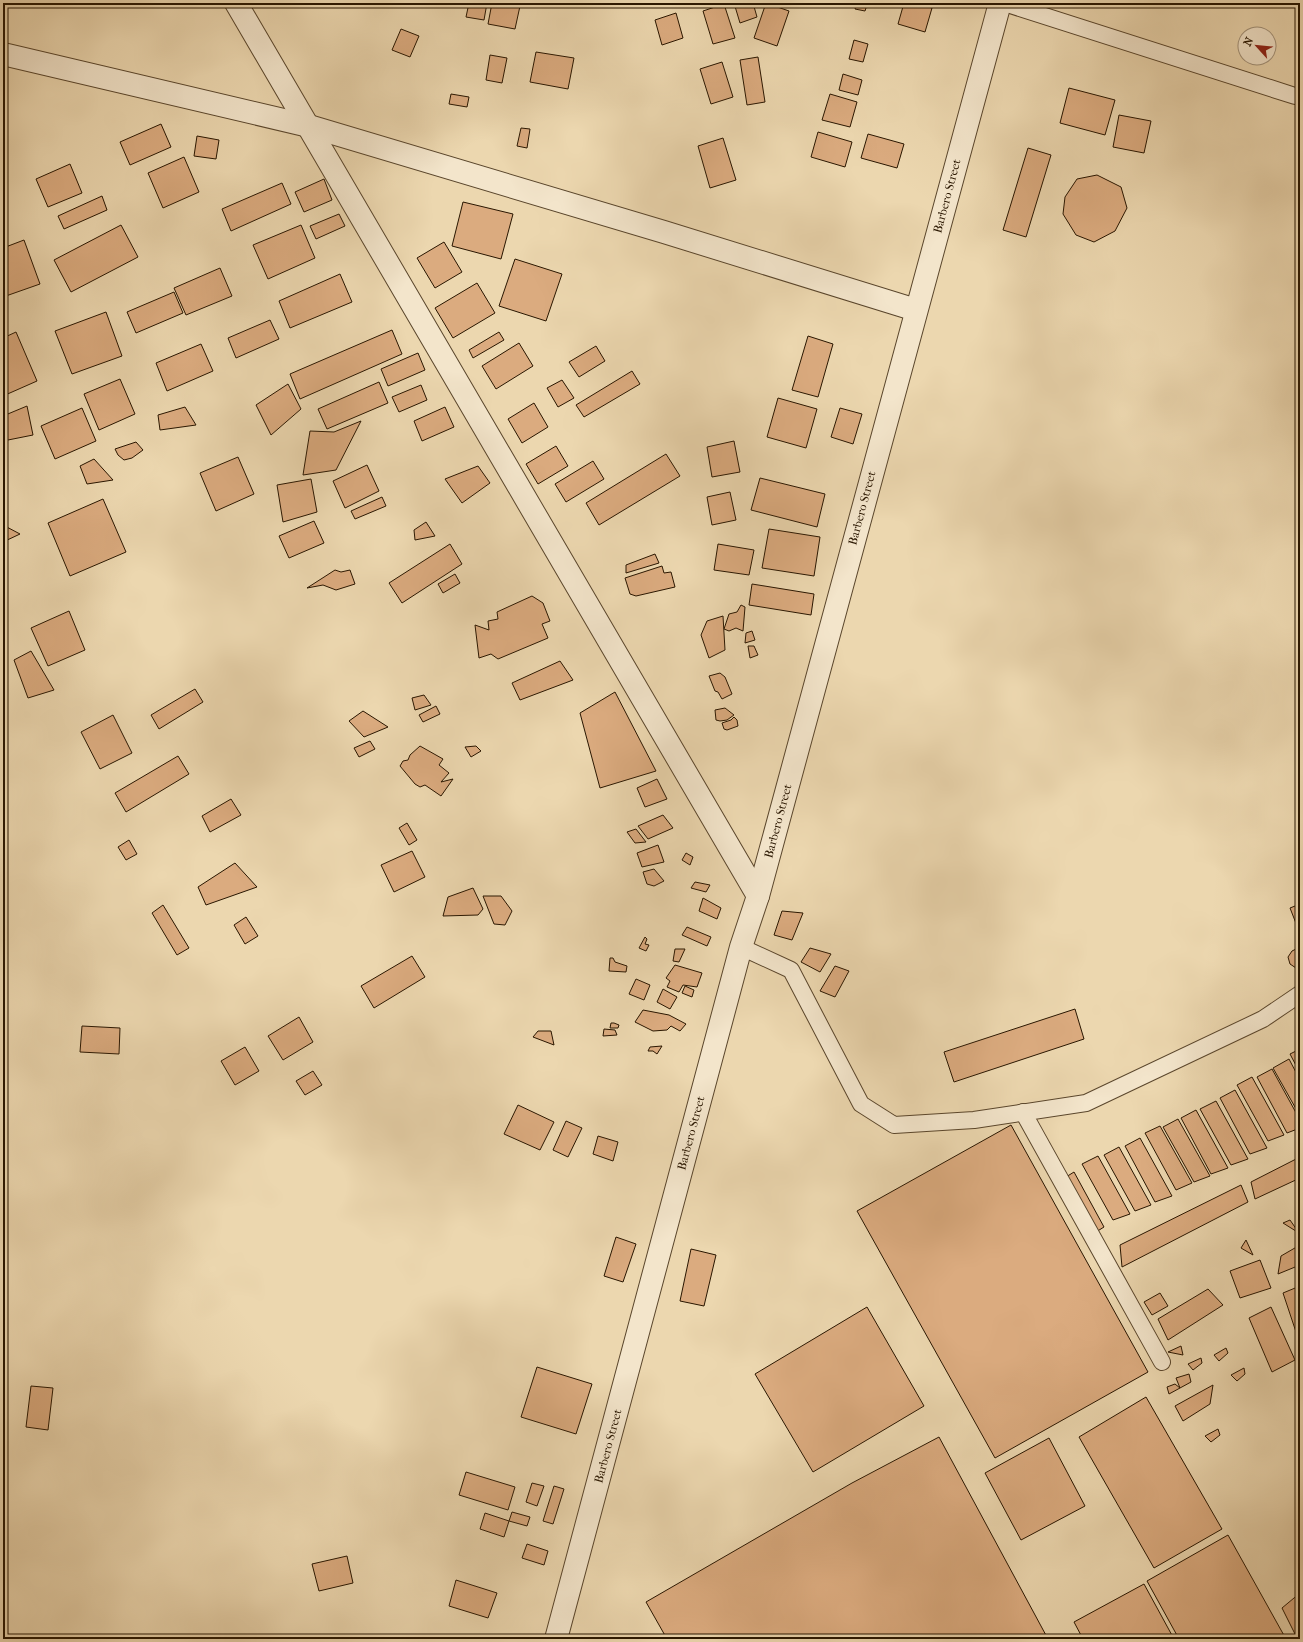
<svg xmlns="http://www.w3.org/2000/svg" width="1303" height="1642" font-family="'IM FELL French Canon',serif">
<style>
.building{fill:#dbab7f;stroke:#291600}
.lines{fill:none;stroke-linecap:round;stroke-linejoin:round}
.service-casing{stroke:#5a462c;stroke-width:18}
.minor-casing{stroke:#5a462c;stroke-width:24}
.service{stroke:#f3e5cb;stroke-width:16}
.minor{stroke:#f3e5cb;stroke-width:22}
.labels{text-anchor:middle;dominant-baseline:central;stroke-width:3;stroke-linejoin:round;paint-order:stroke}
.street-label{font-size:12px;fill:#291600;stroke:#f3e5cb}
</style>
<rect width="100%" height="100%" fill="#ecd7af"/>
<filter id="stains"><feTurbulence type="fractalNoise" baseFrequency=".005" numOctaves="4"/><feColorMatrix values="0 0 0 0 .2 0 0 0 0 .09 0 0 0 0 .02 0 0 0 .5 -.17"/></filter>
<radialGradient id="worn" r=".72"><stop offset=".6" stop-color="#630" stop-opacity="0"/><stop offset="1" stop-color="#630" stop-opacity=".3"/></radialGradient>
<g class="building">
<path d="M469 3H487L484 20 466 17Z"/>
<path d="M492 3H504L520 6 515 29 488 24Z"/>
<path d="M734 3H753L757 17 740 23Z"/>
<path d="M766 3 789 11 777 46 754 38Z"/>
<path d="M857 3 867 5 865 11 855 9Z"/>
<path d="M904 3H914L932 8 925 32 898 24Z"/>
<path d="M724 4 735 38 713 44 703 11Z"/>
<path d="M676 13 683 38 662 45 655 20Z"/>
<path d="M401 29 419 36 410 57 392 50Z"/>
<path d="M854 40 868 44 863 62 849 59Z"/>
<path d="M536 52 574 58 568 89 530 82Z"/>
<path d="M490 55 507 58 502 83 486 80Z"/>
<path d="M758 57 765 102 747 105 740 60Z"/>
<path d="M722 62 733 97 711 104 700 69Z"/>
<path d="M843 74 862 80 858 95 839 90Z"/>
<path d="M1069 88 1115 100 1105 135 1060 123Z"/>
<path d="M451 94 469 97 467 107 449 104Z"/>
<path d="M830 94 857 102 850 127 822 120Z"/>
<path d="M1119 115 1151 121 1144 153 1113 147Z"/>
<path d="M161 124 171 147 130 165 120 142Z"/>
<path d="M521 128 530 129 527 148 517 146Z"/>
<path d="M818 132 852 142 845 167 811 157Z"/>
<path d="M868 134 904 144 897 168 861 158Z"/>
<path d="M197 136 219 140 216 159 194 156Z"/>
<path d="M723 138 736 180 710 188 698 146Z"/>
<path d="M1028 148 1051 155 1026 237 1003 230Z"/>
<path d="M184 157 199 192 163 208 148 173Z"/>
<path d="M70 164 82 193 48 207 36 179Z"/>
<path d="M1097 175 1121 187 1127 208 1115 231 1094 242 1076 235 1063 214 1065 197 1077 179Z"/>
<path d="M324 179 332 200 304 212 295 192Z"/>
<path d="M282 183 291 204 231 231 222 209Z"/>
<path d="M102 196 107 210 64 229 58 216Z"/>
<path d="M463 202 513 214 501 259 452 246Z"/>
<path d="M339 214 345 226 316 239 310 226Z"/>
<path d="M121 225 138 257 71 292 54 260Z"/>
<path d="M301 225 315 258 268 279 253 245Z"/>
<path d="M24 240 40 284 3 297V248Z"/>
<path d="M444 242 462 272 435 288 417 258Z"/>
<path d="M515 259 562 274 546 321 499 306Z"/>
<path d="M220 268 232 296 186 315 174 288Z"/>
<path d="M340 274 352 302 290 328 279 301Z"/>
<path d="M477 283 495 313 453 338 435 308Z"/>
<path d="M174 292 183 313 136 333 127 312Z"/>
<path d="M106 312 122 356 72 374 55 331Z"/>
<path d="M270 320 279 339 236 358 228 338Z"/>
<path d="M392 330 402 354 300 399 290 374Z"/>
<path d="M16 332 37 381 3 396V338Z"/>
<path d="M499 332 504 340 473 358 469 350Z"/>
<path d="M808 336 833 344 818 397 792 390Z"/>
<path d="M519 343 533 366 496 389 482 366Z"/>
<path d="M201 344 213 371 167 391 156 363Z"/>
<path d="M596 346 605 361 579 377 569 362Z"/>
<path d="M418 353 425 370 388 386 381 369Z"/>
<path d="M632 371 640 384 584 417 576 405Z"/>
<path d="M120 379 135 414 99 430 84 394Z"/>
<path d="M562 380 574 398 558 407 547 388Z"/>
<path d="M379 382 388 403 327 429 318 409Z"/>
<path d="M288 384 301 409 271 435 256 405Z"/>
<path d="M421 385 427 400 399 412 392 397Z"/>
<path d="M778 398 817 409 806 448 767 437Z"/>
<path d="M534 403 548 427 522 443 508 419Z"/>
<path d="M27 406 33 435 3 441V416Z"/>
<path d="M185 407 196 425 160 430 158 415Z"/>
<path d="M445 407 454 427 422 441 414 421Z"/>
<path d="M82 408 96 441 55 459 41 426Z"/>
<path d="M840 408 862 414 853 444 831 437Z"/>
<path d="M361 421 336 470 303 475 310 431 334 432Z"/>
<path d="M734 441 740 472 712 477 707 447Z"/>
<path d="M136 442 143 450 132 458 124 460 118 455 115 449Z"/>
<path d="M556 446 568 466 538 484 526 464Z"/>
<path d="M666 454 680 476 599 525 586 503Z"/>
<path d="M238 457 254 494 216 511 200 473Z"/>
<path d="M94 459 113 480 87 484 80 466Z"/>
<path d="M593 461 604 479 566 502 555 484Z"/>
<path d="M367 465 379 491 345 508 333 481Z"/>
<path d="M478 466 490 483 462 503 445 479Z"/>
<path d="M760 478 825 494 817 527 751 510Z"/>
<path d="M311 479 317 512 283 522 277 485Z"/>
<path d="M730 492 736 520 712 525 707 497Z"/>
<path d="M382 497 386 506 355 519 351 511Z"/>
<path d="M103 499 126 552 70 576 48 523Z"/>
<path d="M314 521 324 543 289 558 279 536Z"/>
<path d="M426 522 435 536 415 540 414 530Z"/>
<path d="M3 525 20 534 3 542Z"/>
<path d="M769 529 820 537 814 576 762 568Z"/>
<path d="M450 544 462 564 402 603 389 583Z"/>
<path d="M718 544 754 550 749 575 714 570Z"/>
<path d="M655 554 659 563 626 573V565Z"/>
<path d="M662 566 664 573 671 572 675 587 636 596 630 594 625 578Z"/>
<path d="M335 570 341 572 350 570 355 584 336 590 323 585 307 588Z"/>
<path d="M455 574 460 583 443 593 438 584Z"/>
<path d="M752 584 814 594 811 615 749 605Z"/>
<path d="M532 596 543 603 550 621 542 624 548 638 498 659 491 654 479 658 475 625 489 630 488 621 498 619 497 612Z"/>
<path d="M741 605 745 607 743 631 736 628 729 631 724 629 729 614 737 612Z"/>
<path d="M69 611 85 650 48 666 31 628Z"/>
<path d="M723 616 725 650 709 658 701 635 707 621Z"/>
<path d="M752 631 755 640 745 643 746 633Z"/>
<path d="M748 646H754L758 655 750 658Z"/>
<path d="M31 651 54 690 28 698 14 660Z"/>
<path d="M560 661 573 680 520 700 512 683Z"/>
<path d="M720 673 725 677 732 694 722 699 718 692 715 691 709 676Z"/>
<path d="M195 689 203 702 159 729 151 715Z"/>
<path d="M615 692 656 771 600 788 580 713Z"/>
<path d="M424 695 431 705 415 710 412 698Z"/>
<path d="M436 706 440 714 423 722 419 715Z"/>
<path d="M725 708 734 715 727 720 720 721 716 720 715 710Z"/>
<path d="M363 711 388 727 364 737 349 721Z"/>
<path d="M113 715 132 753 100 769 81 732Z"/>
<path d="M734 717 737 720 738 726 727 730 724 729 722 723 731 720Z"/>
<path d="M370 741 375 749 359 757 354 748Z"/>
<path d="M420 746 443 759 439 765 449 773 441 782 453 779 441 796 425 785 420 787 415 784 400 766 403 761 408 760 410 755Z"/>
<path d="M476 746 481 751 471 757 465 747Z"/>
<path d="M178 756 189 774 126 812 115 793Z"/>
<path d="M657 779 667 799 645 807 637 788Z"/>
<path d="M231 799 241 815 210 832 202 816Z"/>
<path d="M663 815 673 828 648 839 638 826Z"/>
<path d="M407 823 417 840 409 845 399 828Z"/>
<path d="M636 829 646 842 635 843 627 832Z"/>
<path d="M129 840 137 854 126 860 118 847Z"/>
<path d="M658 845 664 862 642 867 637 853Z"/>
<path d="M412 851 425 877 394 892 381 865Z"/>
<path d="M686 853 693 857 690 865 682 860Z"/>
<path d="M235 863 257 887 206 905 198 887Z"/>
<path d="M654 869 664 881 654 886 647 884 643 872Z"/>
<path d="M695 882 710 885 706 892 691 888Z"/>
<path d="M473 888 483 909 478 915 443 916 448 897Z"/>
<path d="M483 896H501L512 911 505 925 494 924Z"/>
<path d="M703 898 721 908 717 919 699 911Z"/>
<path d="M1300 904V931H1299L1290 908Z"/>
<path d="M163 905 189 948 177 955 152 913Z"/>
<path d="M782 911 803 913 792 940 774 935Z"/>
<path d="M246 917 258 936 245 944 234 925Z"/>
<path d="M687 927 711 937 707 946 682 935Z"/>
<path d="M645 937 647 939 645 944 649 945 646 951 639 948Z"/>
<path d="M810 948 831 954 820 972 801 962Z"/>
<path d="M1298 948 1300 949V967L1296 968 1290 964 1288 957 1292 951Z"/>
<path d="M675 949H685L679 962 673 961Z"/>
<path d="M412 956 425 977 374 1008 361 986Z"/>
<path d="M610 958H613L615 962 627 966 626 972 609 971Z"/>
<path d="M675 965 702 973 697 987 683 985 679 992 667 987 670 981 666 978Z"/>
<path d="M835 966 849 971 835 997 820 991Z"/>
<path d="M636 979 650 985 644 1000 629 994Z"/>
<path d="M685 986 694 990 692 997 682 993Z"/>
<path d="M663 989 677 997 670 1009 657 1002Z"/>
<path d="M1075 1009 1084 1039 954 1082 944 1052Z"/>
<path d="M643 1010 669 1015 686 1024 680 1031 671 1026 667 1030 653 1031 635 1022Z"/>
<path d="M299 1017 313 1042 283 1060 268 1036Z"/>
<path d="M611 1023H614L619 1025 618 1028H610Z"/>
<path d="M82 1026 120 1028 119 1054 80 1052Z"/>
<path d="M604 1029 615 1030 617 1035 603 1036Z"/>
<path d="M538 1031H551L554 1045 533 1037Z"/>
<path d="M662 1046 657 1054 653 1051H648L650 1047Z"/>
<path d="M245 1047 259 1071 235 1085 221 1061Z"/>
<path d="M1300 1049V1073L1290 1054Z"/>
<path d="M1289 1059 1300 1080V1116L1273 1068Z"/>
<path d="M1272 1069 1300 1120V1128L1287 1133 1257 1077Z"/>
<path d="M313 1071 322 1085 305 1095 296 1081Z"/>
<path d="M1252 1077 1284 1135 1268 1141 1237 1085Z"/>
<path d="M1235 1090 1267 1148 1250 1154 1220 1098Z"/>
<path d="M1216 1101 1248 1159 1231 1165 1200 1109Z"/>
<path d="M518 1105 554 1122 540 1150 504 1134Z"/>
<path d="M1196 1110 1228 1168 1211 1174 1181 1118Z"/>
<path d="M1178 1119 1210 1176 1194 1182 1163 1127Z"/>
<path d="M566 1121 582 1128 568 1157 553 1150Z"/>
<path d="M1011 1125 1148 1372 995 1458 857 1211Z"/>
<path d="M1160 1126 1192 1183 1176 1190 1145 1133Z"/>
<path d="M598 1136 618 1142 613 1161 593 1154Z"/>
<path d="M1140 1138 1172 1196 1155 1202 1125 1146Z"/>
<path d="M1119 1147 1151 1205 1135 1211 1104 1155Z"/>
<path d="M1098 1156 1130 1214 1113 1220 1082 1164Z"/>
<path d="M1300 1157V1178L1255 1199 1251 1182Z"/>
<path d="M1074 1172 1104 1227 1096 1232 1066 1177Z"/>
<path d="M1241 1185 1248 1202 1122 1267 1120 1245Z"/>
<path d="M1290 1220 1299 1233 1283 1223Z"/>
<path d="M616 1237 636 1244 623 1282 604 1276Z"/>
<path d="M1246 1240 1253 1255 1241 1248Z"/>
<path d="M1300 1245V1265L1278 1274 1281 1256Z"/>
<path d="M691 1249 716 1255 704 1306 680 1301Z"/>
<path d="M1260 1260 1271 1288 1240 1298 1230 1271Z"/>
<path d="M1300 1286V1337L1298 1338 1283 1293Z"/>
<path d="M1208 1289 1223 1305 1168 1340 1158 1319Z"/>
<path d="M1160 1293 1168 1306 1152 1315 1144 1302Z"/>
<path d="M867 1307 924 1406 813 1472 755 1374Z"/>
<path d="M1271 1307 1295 1360 1272 1372 1249 1318Z"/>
<path d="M1181 1346 1183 1355 1168 1352Z"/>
<path d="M1226 1348 1228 1353 1219 1361 1214 1355Z"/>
<path d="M1201 1358 1202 1363 1193 1370 1188 1364Z"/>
<path d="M537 1367 592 1384 576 1434 521 1417Z"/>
<path d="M1244 1368 1245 1374 1237 1381 1231 1375Z"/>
<path d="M1189 1374 1191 1382 1180 1388 1176 1378Z"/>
<path d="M1175 1384 1180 1388 1169 1394 1167 1387Z"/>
<path d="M1213 1385 1210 1404 1183 1421 1175 1406Z"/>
<path d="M31 1386 53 1388 48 1430 26 1427Z"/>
<path d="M1146 1397 1222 1529 1154 1568 1079 1437Z"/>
<path d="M1218 1429 1220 1435 1211 1442 1205 1436Z"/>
<path d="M939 1437 1048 1639H667L646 1602 852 1483Z"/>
<path d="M1049 1438 1085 1506 1021 1540 985 1473Z"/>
<path d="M466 1472 515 1487 508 1510 459 1495Z"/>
<path d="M532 1483 544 1486 537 1506 526 1502Z"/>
<path d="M554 1486 564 1489 553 1524 543 1521Z"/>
<path d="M512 1512 530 1517 527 1526 509 1521Z"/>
<path d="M485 1513 509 1521 504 1537 480 1529Z"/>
<path d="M1228 1535 1286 1639H1179L1147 1581Z"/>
<path d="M527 1544 548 1551 544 1565 522 1558Z"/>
<path d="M347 1556 353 1583 319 1591 312 1564Z"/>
<path d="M456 1580 497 1593 488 1618 449 1606Z"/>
<path d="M1144 1584 1174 1639H1083L1074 1622Z"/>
<path d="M1300 1593V1632L1295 1634 1282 1608Z"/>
</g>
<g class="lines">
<g class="service-casing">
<g id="service">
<path d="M1004 3 1295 96"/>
<path d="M741 947 791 970 861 1104 894 1125 974 1120 1086 1103 1263 1019 1300 994"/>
<path d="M1023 1112 1162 1362"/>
</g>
</g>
<g class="minor-casing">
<g id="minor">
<path d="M236 3 758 896"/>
<path d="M3 54 309 126 664 232 916 310"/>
<path d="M556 1639 741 947 758 896 1000 3"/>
</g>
</g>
<use href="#service" class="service"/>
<use href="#minor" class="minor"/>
</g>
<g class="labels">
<g class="street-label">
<text transform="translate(947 196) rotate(-75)">Barbero Street</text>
<text transform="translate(862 508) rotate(-75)">Barbero Street</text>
<text transform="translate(778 821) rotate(-75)">Barbero Street</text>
<text transform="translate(691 1133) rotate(-75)">Barbero Street</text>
<text transform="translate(608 1446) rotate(-75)">Barbero Street</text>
</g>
</g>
<rect width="1303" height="1642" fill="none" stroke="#ecd7af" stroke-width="16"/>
<rect x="4" y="4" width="1295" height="1634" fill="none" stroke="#291600" stroke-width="2"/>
<rect x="8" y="8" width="1287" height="1626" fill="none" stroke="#291600"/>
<g transform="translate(1257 46) rotate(297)"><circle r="19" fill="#f3e5cb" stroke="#a2927a"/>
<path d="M0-3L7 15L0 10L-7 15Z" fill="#8f2418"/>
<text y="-6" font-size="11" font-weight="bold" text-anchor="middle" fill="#291600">N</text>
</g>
<rect width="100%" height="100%" filter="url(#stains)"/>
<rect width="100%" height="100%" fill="url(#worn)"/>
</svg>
